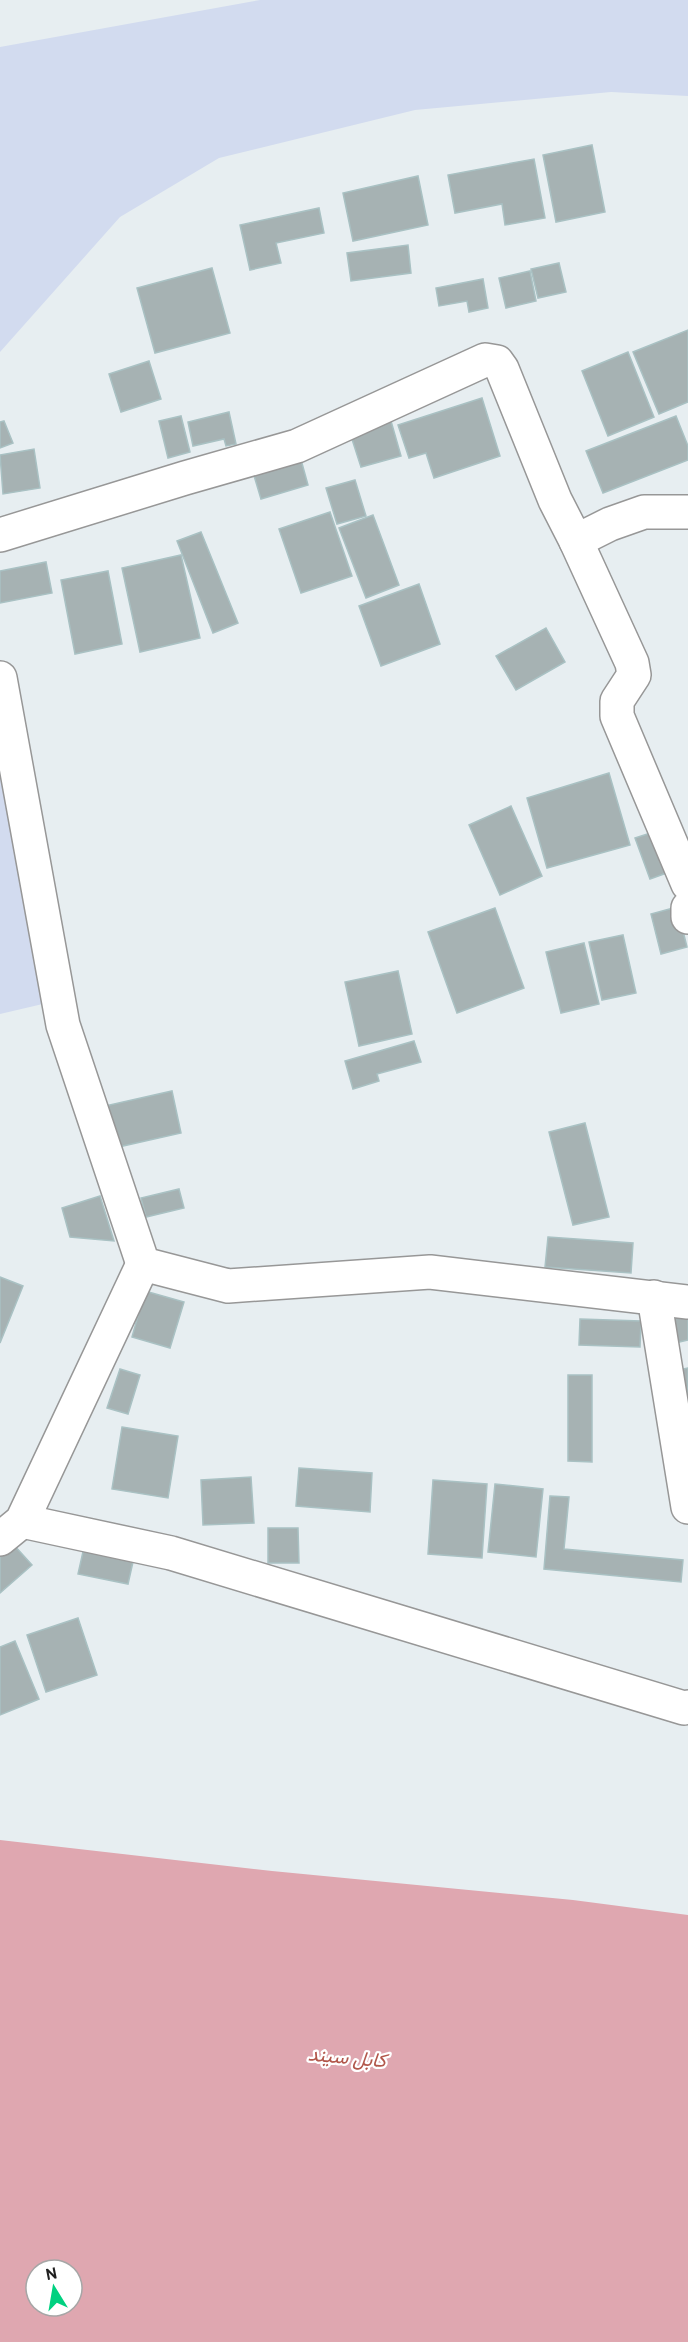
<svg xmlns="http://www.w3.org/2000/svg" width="688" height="2342" font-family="Overpass,Vazirmatn,sans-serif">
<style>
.farmland{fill:#d2dbef}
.water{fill:#dfa7b0;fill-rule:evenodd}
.building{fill:#a6b2b3;stroke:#a9c1c3;stroke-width:1.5}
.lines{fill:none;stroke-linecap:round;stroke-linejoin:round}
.minor-casing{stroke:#979797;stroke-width:36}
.minor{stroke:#fff;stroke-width:33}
.labels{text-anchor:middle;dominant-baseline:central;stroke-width:4.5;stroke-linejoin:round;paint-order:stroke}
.water-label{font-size:20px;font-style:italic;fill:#b2574b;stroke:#fff}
</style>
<rect width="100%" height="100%" fill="#e7eef1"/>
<g class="farmland">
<path d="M260 0H688V96L611 92 415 110 219 158 120 217 0 352V47Z"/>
<path d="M0 746 47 1003 0 1014Z"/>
</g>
<path class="water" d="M0 1840 272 1871 573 1900 688 1915V2342H0ZM36 2270H72V2306H36Z"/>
<g class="building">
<path d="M592 145 605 212 556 222 543 155Z"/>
<path d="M534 159 545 218 505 225 502 204 455 213 448 175Z"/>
<path d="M418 176 428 225 353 241 343 193Z"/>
<path d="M319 208 324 233 276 243 281 263 250 270 240 225Z"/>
<path d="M408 245 411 273 351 281 347 253Z"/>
<path d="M559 263 566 292 538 298 531 269Z"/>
<path d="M212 268 230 333 155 353 137 288Z"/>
<path d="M530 271 536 301 506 308 499 278Z"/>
<path d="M483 279 488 308 469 312 467 301 439 306 436 288Z"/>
<path d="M688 330V402L659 414 633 352Z"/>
<path d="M628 352 654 417 608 436 582 371Z"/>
<path d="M149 361 161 399 121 412 109 374Z"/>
<path d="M482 398 500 456 434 478 426 453 409 458 398 425Z"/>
<path d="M229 412 236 444 226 446 224 439 193 446 188 422Z"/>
<path d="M181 416 190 452 168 458 159 421Z"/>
<path d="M676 416 688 446V460L603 493 586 451Z"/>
<path d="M4 421 13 443 0 448V422Z"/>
<path d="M391 421 401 456 361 467 350 433Z"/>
<path d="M34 449 40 488 3 494 0 455Z"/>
<path d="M300 456 308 485 261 499 252 469Z"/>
<path d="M355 480 366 516 337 524 326 488Z"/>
<path d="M330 512 352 576 301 593 279 529Z"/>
<path d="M373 515 399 585 366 598 339 528Z"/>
<path d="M201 532 238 623 213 633 177 541Z"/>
<path d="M181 555 200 638 140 652 122 568Z"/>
<path d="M46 562 52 593 0 603V571Z"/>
<path d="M108 571 122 644 75 654 61 580Z"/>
<path d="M419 584 440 644 381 666 359 606Z"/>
<path d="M546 628 565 662 516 690 496 656Z"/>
<path d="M609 773 630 845 547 868 527 798Z"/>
<path d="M511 806 542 876 500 895 469 825Z"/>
<path d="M660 830 675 870 650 879 635 838Z"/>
<path d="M677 907 687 947 661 954 651 914Z"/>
<path d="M495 908 524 988 457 1013 428 932Z"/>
<path d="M623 935 636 993 602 1000 589 942Z"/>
<path d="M584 943 599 1004 561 1013 546 952Z"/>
<path d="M398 971 412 1034 359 1046 345 982Z"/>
<path d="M414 1041 421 1062 377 1074 379 1081 353 1089 345 1061Z"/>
<path d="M172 1091 181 1133 114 1148 105 1106Z"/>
<path d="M585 1123 609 1217 573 1225 549 1132Z"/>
<path d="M179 1189 184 1208 146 1217 141 1198Z"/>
<path d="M100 1196 114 1241 70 1237 62 1208Z"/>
<path d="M548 1237 633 1243 631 1273 545 1267Z"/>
<path d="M0 1277 23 1286 0 1343Z"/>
<path d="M145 1291 184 1302 170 1348 132 1337Z"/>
<path d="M671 1309 688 1310V1340L675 1343Z"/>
<path d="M580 1319 641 1321 640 1347 579 1345Z"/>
<path d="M688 1368V1425L678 1370Z"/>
<path d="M120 1369 140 1375 128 1414 107 1408Z"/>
<path d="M568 1375H592V1462L568 1461Z"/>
<path d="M122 1427 178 1436 168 1498 112 1489Z"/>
<path d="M299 1468 372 1473 370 1512 296 1506Z"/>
<path d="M251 1477 254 1523 203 1525 201 1480Z"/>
<path d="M433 1480 487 1484 482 1558 428 1554Z"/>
<path d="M495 1484 543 1489 536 1557 488 1552Z"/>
<path d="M550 1496 569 1497 564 1549 683 1560 681 1582 544 1569Z"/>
<path d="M268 1528H298L299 1563H268Z"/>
<path d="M85 1543 135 1553 128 1584 78 1574Z"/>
<path d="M13 1544 32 1565 0 1593V1555Z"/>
<path d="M78 1618 97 1675 46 1692 27 1635Z"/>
<path d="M15 1641 39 1699 0 1715V1647Z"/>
</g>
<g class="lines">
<g class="minor-casing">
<g id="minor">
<path d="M0 535 185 478 297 446 485 360 497 362 502 369 555 500 576 541 610 524 644 512H688"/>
<path d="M576 541 632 663 634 675 617 701V716L688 884"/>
<path d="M0 678 63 1025 143 1264 228 1286 430 1272 688 1302"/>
<path d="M688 908V917"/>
<path d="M654 1297 688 1507"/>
<path d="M22 1521 171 1553 684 1708 688 1707"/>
<path d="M0 1539 22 1521 143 1264"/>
</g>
</g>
<use href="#minor" class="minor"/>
</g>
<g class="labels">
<g class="water-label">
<text transform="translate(347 2059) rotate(5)">کابل سيند</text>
</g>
</g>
<g transform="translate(54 2288) rotate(349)"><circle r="28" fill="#ffffff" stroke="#a6a6a6" stroke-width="1.5"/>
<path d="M0-4.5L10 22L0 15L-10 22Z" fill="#00d180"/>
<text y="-9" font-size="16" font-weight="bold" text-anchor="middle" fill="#202020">N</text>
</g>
</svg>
